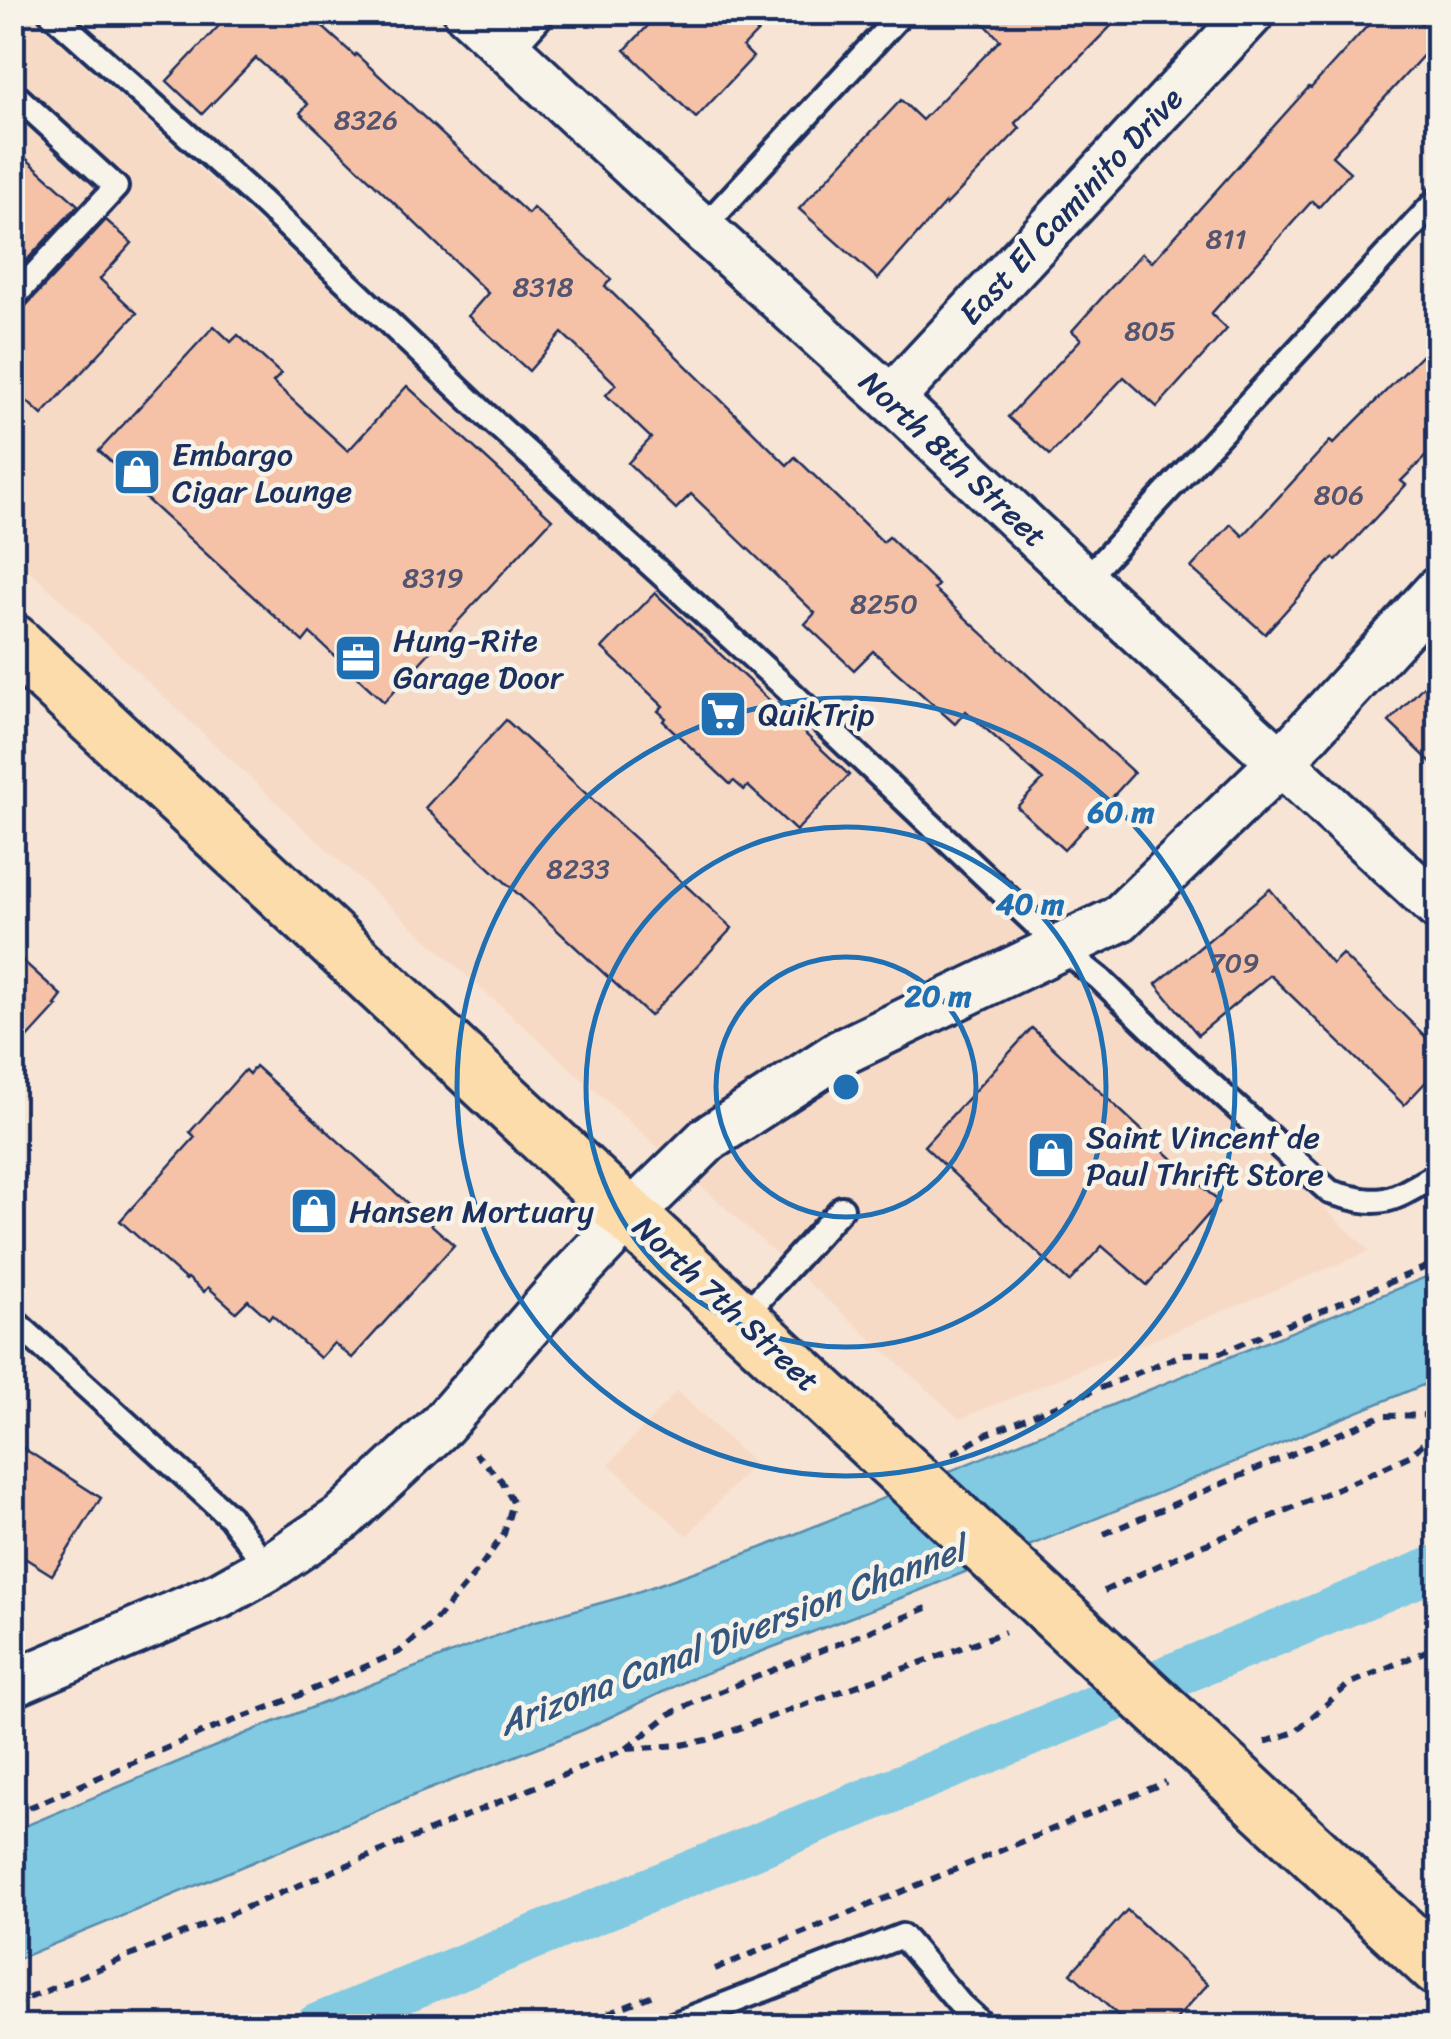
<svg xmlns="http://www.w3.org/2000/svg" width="1451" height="2039" font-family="Sriracha,sans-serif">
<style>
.built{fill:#f7dac6}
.water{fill:#81cae2;stroke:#588cad;stroke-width:2.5}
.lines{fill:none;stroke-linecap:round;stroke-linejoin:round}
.canal{stroke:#81cae2;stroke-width:45}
.building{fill:#f6c2a7;stroke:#1b2f5e;stroke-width:2.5}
.lane-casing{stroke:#1b2f5e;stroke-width:30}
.street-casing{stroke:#1b2f5e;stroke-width:52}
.primary-casing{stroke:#1b2f5e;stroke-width:62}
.path{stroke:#1b2f5e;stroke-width:6;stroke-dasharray:10 8;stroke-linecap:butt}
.lane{stroke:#f7f3e8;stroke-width:22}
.street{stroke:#f7f3e8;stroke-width:45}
.primary{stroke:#fddcac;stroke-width:55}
.ring{fill:none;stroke:#1f6fb2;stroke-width:5}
.labels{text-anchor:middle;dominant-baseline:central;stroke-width:9;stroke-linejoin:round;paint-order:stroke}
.number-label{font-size:28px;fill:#525470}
.street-label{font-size:32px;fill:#1b2f5e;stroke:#f7f3e8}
.poi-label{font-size:32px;fill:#1b2f5e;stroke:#f7f3e8;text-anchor:start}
.water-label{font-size:35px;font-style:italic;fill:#34567f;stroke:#f7f3e8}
.centre{fill:#1f6fb2;stroke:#f7f3e8;stroke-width:5}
.ring-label{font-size:30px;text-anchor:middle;font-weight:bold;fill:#1f6fb2;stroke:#f7f3e8;stroke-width:9;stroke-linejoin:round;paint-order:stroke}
</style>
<rect width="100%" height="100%" fill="#f7e4d4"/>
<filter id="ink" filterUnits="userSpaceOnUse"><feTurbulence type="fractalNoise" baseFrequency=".01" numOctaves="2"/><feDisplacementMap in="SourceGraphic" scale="20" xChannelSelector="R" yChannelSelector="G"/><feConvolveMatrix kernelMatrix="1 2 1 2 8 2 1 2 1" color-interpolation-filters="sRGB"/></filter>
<g filter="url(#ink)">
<g class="built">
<path d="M12 13H27L594 527 1370 1251 960 1419 314 838 13 555Z"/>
<path d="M677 1391 754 1463 687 1536 609 1464Z"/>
</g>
<path class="water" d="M1438 1272V1379L911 1594 688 1680 583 1730 422 1792 13 1961V1831L259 1728 532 1622 626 1596 761 1548Z"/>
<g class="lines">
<path class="canal" d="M317 2026 1438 1567"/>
</g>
<g class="building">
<path d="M232 12H306L355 56 356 54 528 214 533 208 611 279 605 286 787 465 795 457 883 542 889 537 938 585 934 589 1134 773 1064 850 1017 807 1043 780 966 711 955 724 873 651 854 670 805 624 815 613 691 494 676 509 628 463 651 438 606 395 616 384 562 333 529 371 468 316 488 293 300 113 308 104 256 58 202 114 167 81Z"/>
<path d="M661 12H777L743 47 753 57 696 118 625 50Z"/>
<path d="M973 12H1125L1015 123 1020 128 946 205 945 203 878 279 799 209 901 100 922 120 1000 40Z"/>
<path d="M1380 12H1409L1438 39 1332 156 1350 172 1319 207 1312 201 1211 314 1227 329 1157 407 1124 377 1050 455 1008 417 1081 339 1072 331 1142 253 1152 262 1309 87 1311 88Z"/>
<path d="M12 146 78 205 12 276Z"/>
<path d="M106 220 132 243 100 279 137 313 42 415 12 388V314L23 309Z"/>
<path d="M214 326 231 342 238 335 281 374 273 382 348 451 407 386 552 519 384 702 310 633 303 642 134 488 137 485 99 451Z"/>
<path d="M1438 339V444L1401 481 1406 485 1336 560 1333 558 1265 634 1191 568 1231 524 1243 536 1330 441 1333 444Z"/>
<path d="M655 593 849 775 796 831 748 786 744 790 734 781 730 784 663 721 666 718 658 711 663 706 602 648Z"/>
<path d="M1438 671V769L1389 722Z"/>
<path d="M506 720 732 928 650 1016 425 808Z"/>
<path d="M1270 889 1332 964 1342 954 1438 1049V1069L1404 1105 1270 975 1198 1035 1156 984Z"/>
<path d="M12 951 62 996 55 1005 57 1006 12 1055Z"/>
<path d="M1032 1028 1219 1202 1147 1285 1102 1246 1069 1282 924 1146Z"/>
<path d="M255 1066 454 1245 352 1358 334 1343 320 1358 272 1315 269 1319 248 1300 236 1312 208 1287 204 1292 188 1278 186 1280 120 1221 195 1137 190 1132 245 1070 249 1074Z"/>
<path d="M12 1441 101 1498 52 1575 12 1550Z"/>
<path d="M1127 1910 1208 1984 1170 2026H1130L1071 1973Z"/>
</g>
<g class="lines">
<g class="lane-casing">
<g id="lane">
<path d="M50 12 262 202 486 415 782 684 1060 947 1100 979 1184 1060 1330 1192C1385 1209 1390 1201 1438 1174"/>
<path d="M12 92 116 187 12 299"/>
<path d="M702 229 903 12"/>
<path d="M1084 581 1438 199"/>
<path d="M742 1318 842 1208"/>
<path d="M12 1319 230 1517 268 1568"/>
<path d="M670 2026 902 1936 959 2003 984 2026"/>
</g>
</g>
<g class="street-casing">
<g id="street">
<path d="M467 12 669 199 891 399 1084 581 1438 907"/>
<path d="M501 44 530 12"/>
<path d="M891 399 1252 12"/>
<path d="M12 1684 220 1595 268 1568 342 1518 442 1425 565 1284 630 1215 708 1139 840 1053 1119 919 1282 761 1438 590"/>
</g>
</g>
<g class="primary-casing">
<path id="primary" d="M12 642 1438 1968"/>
</g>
<g class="path">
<path d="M952 1454 987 1434 1184 1354 1220 1353 1438 1262"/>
<path d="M1104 1534 1381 1416 1438 1415"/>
<path d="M1104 1591 1183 1554 1362 1478 1411 1455 1438 1429"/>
<path d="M1265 1742 1295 1732 1349 1684 1438 1646"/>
<path d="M627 1749 681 1745 707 1740 1005 1632"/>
<path d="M12 1815 204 1732 288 1700 399 1652 435 1621 478 1570 504 1534 513 1502 501 1480 475 1453"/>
<path d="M715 1969 1166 1782"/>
<path d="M12 2005 626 1749 670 1714 697 1701 927 1608"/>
<path d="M575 2026 653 1995"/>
</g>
<use href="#lane" class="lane"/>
<use href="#street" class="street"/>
<use href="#primary" class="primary"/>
</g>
</g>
<g class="ring">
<circle cx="846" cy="1087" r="130"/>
<circle cx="846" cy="1087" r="260"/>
<circle cx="846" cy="1087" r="389"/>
</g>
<defs>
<g id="shop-square" transform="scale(2.5)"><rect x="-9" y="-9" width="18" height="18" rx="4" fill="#1f6fb2" stroke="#f7f3e8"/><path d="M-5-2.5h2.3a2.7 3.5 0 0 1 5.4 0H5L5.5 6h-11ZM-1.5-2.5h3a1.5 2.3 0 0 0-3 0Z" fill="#fff"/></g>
<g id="office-square" transform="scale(2.5)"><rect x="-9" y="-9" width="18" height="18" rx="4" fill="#1f6fb2" stroke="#f7f3e8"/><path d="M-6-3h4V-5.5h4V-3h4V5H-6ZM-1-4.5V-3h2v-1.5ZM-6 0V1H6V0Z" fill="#fff"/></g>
<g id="supermarket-square" transform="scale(2.5)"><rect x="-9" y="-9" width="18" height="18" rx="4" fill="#1f6fb2" stroke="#f7f3e8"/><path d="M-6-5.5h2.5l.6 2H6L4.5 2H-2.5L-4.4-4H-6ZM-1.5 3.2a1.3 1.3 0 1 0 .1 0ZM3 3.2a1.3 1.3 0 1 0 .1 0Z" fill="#fff"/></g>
</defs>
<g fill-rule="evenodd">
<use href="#shop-square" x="137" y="472"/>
<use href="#office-square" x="358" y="658"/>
<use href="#supermarket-square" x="723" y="714"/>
<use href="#shop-square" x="1051" y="1155"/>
<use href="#shop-square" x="314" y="1211"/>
</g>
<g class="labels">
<g class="number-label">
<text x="366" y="119">8326</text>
<text x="1226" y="238">811</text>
<text x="543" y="286">8318</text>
<text x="1150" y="330">805</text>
<text x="1339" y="494">806</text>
<text x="433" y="577">8319</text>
<text x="884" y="603">8250</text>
<text x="578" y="868">8233</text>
<text x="1234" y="962">709</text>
</g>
<g class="street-label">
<text transform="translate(1071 206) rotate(-47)">East El Caminito Drive</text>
<text transform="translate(953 459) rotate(43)">North 8th Street</text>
<text transform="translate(726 1304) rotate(43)">North 7th Street</text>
</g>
<g class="poi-label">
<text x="172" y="454">Embargo<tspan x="172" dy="37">Cigar Lounge</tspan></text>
<text x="393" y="640">Hung-Rite<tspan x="393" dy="37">Garage Door</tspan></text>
<text x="758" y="714">QuikTrip</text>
<text x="1086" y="1137">Saint Vincent de<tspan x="1086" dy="37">Paul Thrift Store</tspan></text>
<text x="349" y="1211">Hansen Mortuary</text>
</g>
<g class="water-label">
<text transform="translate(732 1636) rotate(-21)">Arizona Canal Diversion Channel</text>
</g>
</g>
<circle cx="846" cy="1087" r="15" class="centre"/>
<g class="ring-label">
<text x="1121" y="822">60 m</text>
<text x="1030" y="914">40 m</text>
<text x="938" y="1006">20 m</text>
</g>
<rect width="1451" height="2039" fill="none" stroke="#f7f3e8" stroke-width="50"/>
<rect x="25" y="25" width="1401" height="1989" fill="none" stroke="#1b2f5e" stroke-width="4" filter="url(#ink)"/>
</svg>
